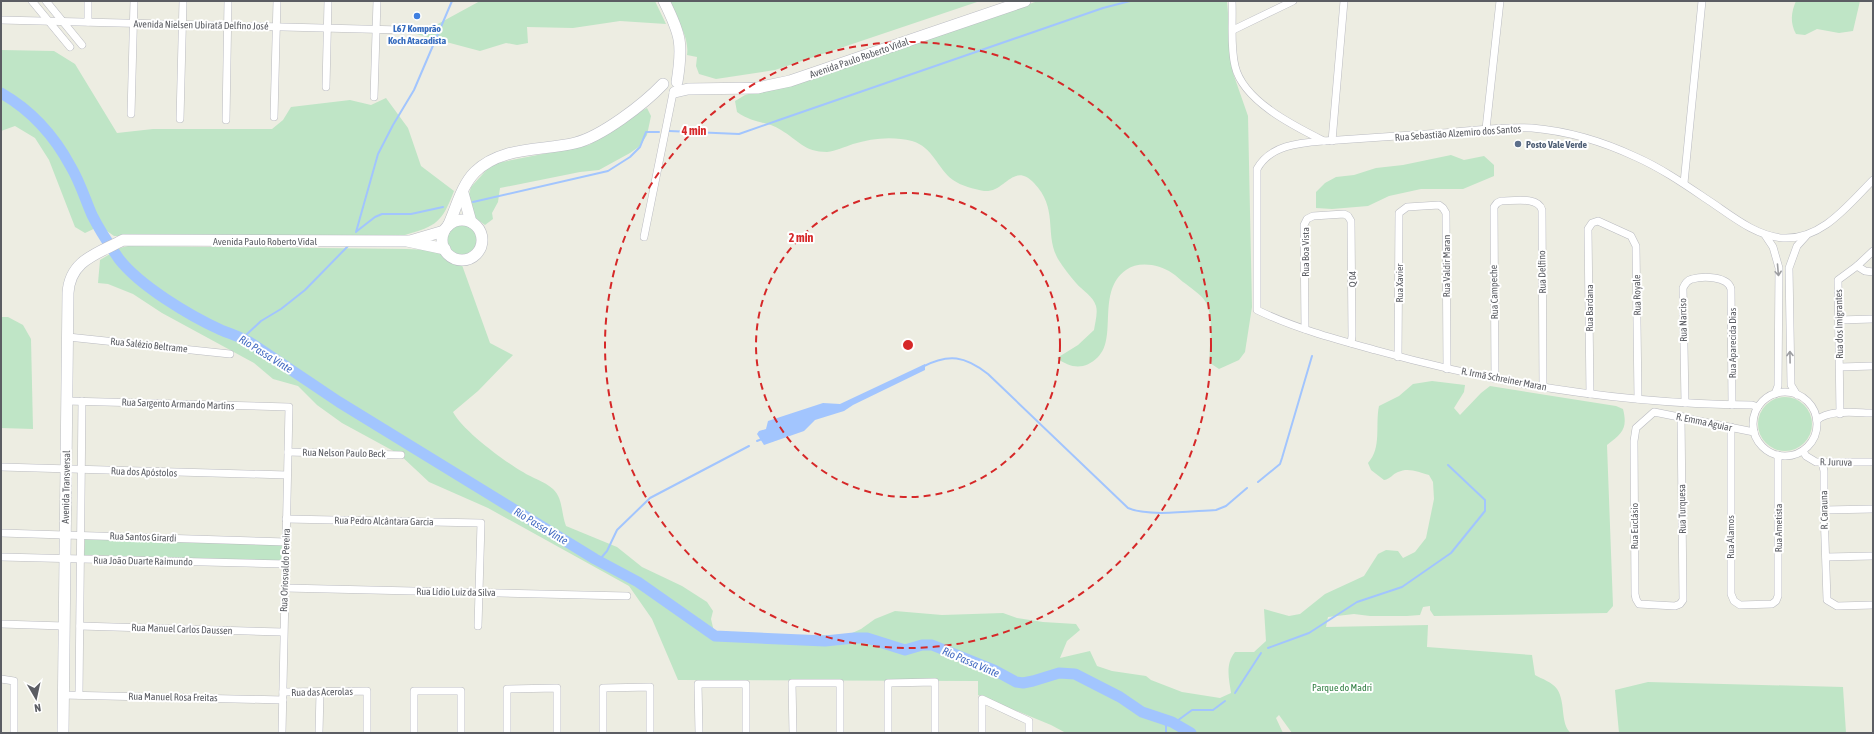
<svg xmlns="http://www.w3.org/2000/svg" width="1874" height="734" font-family="'Asap Condensed',sans-serif">
<style>
.green{fill:#bfe5c6}
.water{fill:#a2c5fe}
.lines{fill:none;stroke-linecap:round;stroke-linejoin:round}
.stream{stroke:#a2c5fe;stroke-width:2}
.river{stroke:#a2c5fe;stroke-width:11}
.street-casing{stroke:#babbc1;stroke-width:8}
.secondary-casing{stroke:#bbbdc4;stroke-width:12}
.street{stroke:#fff;stroke-width:7}
.secondary{stroke:#fff;stroke-width:11}
.oneway{stroke:#9d9ea1}
.ring{fill:none;stroke:#d62828;stroke-width:2;stroke-dasharray:7 5}
.shop-dot{fill:#3f7fe0;stroke:#fff;stroke-width:1.5}
.service-dot{fill:#5c6f8a;stroke:#fff;stroke-width:1.5}
.labels{text-anchor:middle;dominant-baseline:central;stroke-width:4;stroke-linejoin:round;paint-order:stroke}
.street-label{font-size:10px;fill:#5b5d63;stroke:#fff}
.shop-label{font-size:10px;font-weight:bold;fill:#366cbe;stroke:#fff}
.service-label{font-size:10px;font-weight:bold;fill:#4e5e75;stroke:#fff;text-anchor:start}
.park-label{font-size:10px;fill:#348145;stroke:#fff}
.water-label{font-size:11px;font-style:italic;fill:#446bc2;stroke:#fff}
.centre{fill:#d62828;stroke:#fff;stroke-width:2}
.ring-label{font-size:12px;text-anchor:middle;font-weight:bold;fill:#d62828;stroke:#fff;stroke-width:4;stroke-linejoin:round;paint-order:stroke}
</style>
<rect width="100%" height="100%" fill="#edede2"/>
<g class="green">
<path d="M480 1H655L666 24 620 21 573 28 527 27 528 43 517 45 506 43 480 51 401 30 425 31Z"/>
<path d="M668 1H980L775 70 716 79 699 74 696 66 697 57 687 55C690 37 675 16 668 1Z"/>
<path d="M1038 1H1227L1233 73 1248 116 1252 307 1245 352 1239 360 1219 369 1210 363C1208 344 1215 324 1207 305 1204 296 1193 290 1186 284 1181 281 1177 276 1172 273 1159 264 1138 261 1126 270 1096 291 1118 338 1098 357 1085 370 1071 369 1057 358L1078 345 1094 330C1095 323 1098 313 1096 306 1093 296 1083 291 1076 283 1070 276 1063 267 1058 259 1044 234 1059 209 1034 183 1013 161 1005 193 984 191 974 189 961 186 953 180 937 168 933 147 912 141 893 136 872 138 853 144 844 147 836 151 827 152 804 152 798 140 781 130 767 121 754 124 737 112L735 101 745 95 840 69Z"/>
<path d="M1796 1H1860L1853 31 1839 33 1817 29 1805 35 1796 34C1790 23 1791 12 1796 1Z"/>
<path d="M1 50 54 51 75 64 117 133 153 129H272L283 120 291 107 350 100 371 105 386 98 408 128 421 166 454 191C442 222 437 226 405 235L114 236 100 226 85 233 75 227 49 160 35 138 15 126 1 131Z"/>
<path d="M647 108 651 116 647 135 640 146 630 153 599 170 580 172 500 188 498 202 492 213 493 219 485 225 474 217 468 198 471 187 492 164 589 145 636 114Z"/>
<path d="M1451 155 1464 160 1484 156 1494 165V176L1463 189H1421L1389 196 1368 206 1332 209 1316 208V192L1325 183 1336 177 1354 175 1376 168 1403 165Z"/>
<circle cx="462" cy="240" r="17"/>
<path d="M128 246 406 249 431 250 443 254 450 261 462 265 490 343 513 355 478 391 453 412C462 430 505 462 523 472 532 478 544 481 553 489 563 498 561 513 566 526L617 547 642 567 682 586 707 602 713 611 711 619 715 636 848 635 861 629 875 619 895 611 942 615 1003 613 1017 618 1043 622 1076 624 1080 630 1067 641 1060 658 1090 651 1097 666 1112 671 1146 676 1151 680 1182 692 1220 698 1231 693C1229 679 1225 664 1235 652H1254L1266 641 1264 609 1289 616 1300 614 1325 594 1364 576 1378 554 1386 550 1398 551 1403 558 1415 552 1426 538 1434 499 1433 482 1429 475C1419 472 1408 467 1398 472 1392 474 1391 479 1384 480L1371 470 1368 463C1382 448 1375 425 1379 406L1399 396 1413 384 1432 381 1465 385 1464 392 1454 408 1460 415 1481 393 1490 386 1616 406 1623 409C1628 429 1622 433 1607 445L1613 606 1607 613 1434 616 1430 610V606L1423 607 1420 615 1407 616H1370L1354 614 1328 617 1326 627 1428 625 1427 647 1532 655 1535 675C1542 679 1552 682 1557 689 1566 702 1560 725 1571 733H1292L1279 715 1276 718 1283 733H1066L1051 725 978 695V681L678 680 652 619 629 586 488 508 429 482 399 454 342 423 317 405 298 386 273 379 254 363 162 313 133 294 108 284 98 283 100 260 120 248Z"/>
<path d="M1 317H8L23 325 31 339 33 429 1 428Z"/>
<circle cx="1785" cy="424" r="27"/>
<path d="M85 539 282 544 281 561 84 555Z"/>
<path d="M1648 682 1843 687 1846 733H1619L1615 690Z"/>
</g>
<path class="water" d="M925 364V370L853 405 844 411 815 420 804 431 764 445 757 434 759 431 766 429 768 421 823 403 840 404Z"/>
<g class="lines">
<g class="stream">
<path d="M669 131 739 134 779 120 1103 8 1130 1"/>
<path d="M473 202 608 171 630 157 640 147 646 132H659"/>
<path d="M357 231 375 217 382 214H411L443 207"/>
<path d="M356 232 378 154 393 125 414 90 452 1"/>
<path d="M241 337 245 336 261 321 281 309 305 290 349 245"/>
<path d="M922 367C949 353 965 356 988 374L1128 508C1149 517 1192 511 1216 510L1226 506 1247 488"/>
<path d="M757 441 762 439"/>
<path d="M1258 482 1280 464 1282 458 1312 356"/>
<path d="M595 559 601 558 607 551 617 530 650 498 749 446"/>
<path d="M1268 648 1309 633 1357 602 1402 587 1451 553 1485 511V500L1448 465"/>
<path d="M1235 693 1261 653"/>
<path d="M1164 719 1166 726V733"/>
<path d="M1172 722 1177 721 1192 710H1213L1225 701"/>
</g>
<path class="river" d="M1 93C31 110 55 137 71 167 80 182 85 199 92 215 99 229 110 246 119 259 140 286 190 316 221 330 233 335 244 338 254 345L339 402 595 559 638 582 715 636 825 641 854 638H867L905 650 922 645H932L994 670 1016 682 1023 683 1033 681 1059 673 1075 674 1120 697 1142 712 1172 722 1191 733"/>
<g class="street-casing">
<g id="street">
<path d="M32 1 70 47"/>
<path d="M46 1 82 45"/>
<path d="M1232 1C1233 22 1230 46 1235 66 1243 101 1294 126 1324 141 1363 138 1402 136 1441 133 1471 131 1502 126 1532 128 1567 131 1604 142 1636 157 1663 169 1687 186 1711 202 1733 217 1756 236 1783 238 1822 240 1848 205 1873 180"/>
<path d="M1 20 401 30"/>
<path d="M88 22V1"/>
<path d="M1233 30 1293 1"/>
<path d="M326 87 328 1"/>
<path d="M374 97 377 1"/>
<path d="M131 114 134 1"/>
<path d="M274 117 277 1"/>
<path d="M180 119 183 1"/>
<path d="M226 120 228 1"/>
<path d="M1486 129 1500 1"/>
<path d="M1324 141C1299 143 1270 145 1257 169V310C1294 328 1335 339 1375 350 1497 384 1625 404 1752 405L1758 407"/>
<path d="M1332 141 1344 1"/>
<path d="M1684 183 1702 1"/>
<path d="M1765 235 1773 247 1779 268 1778 386 1775 394"/>
<path d="M644 237 673 93"/>
<path d="M1857 266 1865 271 1873 272"/>
<path d="M1839 320 1873 319"/>
<path d="M1305 329 1304 225 1307 219 1313 216 1344 214 1348 216 1351 221 1352 336 1351 343"/>
<path d="M68 337 230 354"/>
<path d="M1398 357 1399 213 1407 207 1439 205 1443 208 1446 213 1447 369"/>
<path d="M1840 367 1873 366"/>
<path d="M1495 379 1494 207 1497 203 1501 201C1513 201 1538 196 1542 210L1543 387"/>
<circle cx="1785" cy="424" r="32"/>
<path d="M1590 394 1588 229 1592 223 1598 221 1631 236 1636 246 1638 399"/>
<path d="M1797 395 1791 385 1789 268 1797 246 1806 236"/>
<path d="M67 401 289 407 282 733"/>
<path d="M1685 403 1683 288C1685 284 1687 280 1692 279 1703 276 1728 276 1731 289L1732 405"/>
<path d="M1840 414 1838 280 1857 266 1873 251"/>
<path d="M1681 416 1683 600 1680 604 1675 606 1639 604 1636 599 1635 594 1634 441 1636 428 1654 412 1754 432"/>
<path d="M1817 420C1830 409 1857 413 1873 413"/>
<path d="M1731 427V594L1734 601 1740 605 1772 604 1776 601 1778 596V455"/>
<path d="M1803 451 1806 456 1816 462H1873"/>
<path d="M288 452 401 455"/>
<path d="M1822 462 1824 471V510L1827 600 1837 606 1873 605"/>
<path d="M1 467 287 475"/>
<path d="M1824 510 1873 509"/>
<path d="M286 519 481 523 478 626"/>
<path d="M1 533 286 542"/>
<path d="M1 557 285 564"/>
<path d="M1826 557 1873 556"/>
<path d="M285 588 627 596"/>
<path d="M1 624 64 626"/>
<path d="M80 626 283 632"/>
<path d="M1 679 14 681V733"/>
<path d="M283 692 367 691V733"/>
<path d="M63 695 283 700"/>
<path d="M79 695 82 401"/>
<path d="M319 733 320 692"/>
<path d="M414 733V691H461V733"/>
<path d="M507 733V689L557 688V733"/>
<path d="M603 733V688L650 687V733"/>
<path d="M699 733 698 684H746V733"/>
<path d="M793 733 792 683H840V733"/>
<path d="M888 733V683L935 682V733"/>
<path d="M982 733V699L1029 721V733"/>
</g>
</g>
<g class="secondary-casing">
<g id="secondary">
<path d="M664 1C681 35 683 44 677 82"/>
<path d="M675 92 688 89 757 88 790 81 1025 1"/>
<path d="M463 193 471 222"/>
<circle cx="462" cy="240" r="20"/>
<path d="M448 226C456 209 461 186 475 172 501 146 542 151 575 143 601 137 644 104 663 84"/>
<path d="M410 241 444 231"/>
<path d="M63 733 68 293C70 260 97 254 123 240L407 241 445 249"/>
</g>
</g>
<use href="#street" class="street"/>
<use href="#secondary" class="secondary"/>
</g>
<defs><path id="oneway-shaft" d="M-6 0H5M1.5-3L5.5 0L1.5 3" fill="none" stroke-width="1.6" stroke-linecap="round" stroke-linejoin="round"/></defs>
<g class="oneway">
<use href="#oneway-shaft" transform="translate(1778 270) rotate(85)"/>
<use href="#oneway-shaft" transform="translate(1790 357) rotate(-91)"/>
</g>
<g class="ring">
<circle cx="908" cy="345" r="152"/>
<circle cx="908" cy="345" r="303"/>
</g>
<circle class="shop-dot" cx="417" cy="16" r="4"/>
<circle class="service-dot" cx="1518" cy="144" r="4"/>
<g class="labels">
<g class="street-label">
<text transform="translate(201 25) rotate(1)">Avenida Nielsen Ubiratã Delfino José</text>
<text transform="translate(859 58) rotate(-19)">Avenida Paulo Roberto Vidal</text>
<text transform="translate(1458 133) rotate(-4)">Rua Sebastião Alzemiro dos Santos</text>
<text x="265" y="241">Avenida Paulo Roberto Vidal</text>
<text transform="translate(1305 252) rotate(-90)">Rua Boa Vista</text>
<text transform="translate(1446 266) rotate(-90)">Rua Valdir Maran</text>
<text transform="translate(1542 272) rotate(-91)">Rua Delfino</text>
<text transform="translate(1352 279) rotate(-90)">Q 04</text>
<text transform="translate(1399 283) rotate(-90)">Rua Xavier</text>
<text transform="translate(1494 292) rotate(-91)">Rua Campeche</text>
<text transform="translate(1637 295) rotate(-91)">Rua Royale</text>
<text transform="translate(1589 308) rotate(-90)">Rua Bardana</text>
<text transform="translate(1683 320) rotate(-91)">Rua Narciso</text>
<text transform="translate(1839 324) rotate(-91)">Rua dos Imigrantes</text>
<text transform="translate(1732 343) rotate(-90)">Rua Aparecida Dias</text>
<text transform="translate(149 345) rotate(6)">Rua Salézio Beltrame</text>
<text transform="translate(1504 379) rotate(11)">R. Irmã Schreiner Maran</text>
<text transform="translate(178 404) rotate(2)">Rua Sargento Armando Martins</text>
<text transform="translate(1704 422) rotate(12)">R. Emma Aguiar</text>
<text transform="translate(344 453) rotate(1)">Rua Nelson Paulo Beck</text>
<text transform="translate(1836 462) rotate(1)">R. Juruva</text>
<text transform="translate(144 472) rotate(2)">Rua dos Apóstolos</text>
<text transform="translate(66 487) rotate(-89)">Avenida Transversal</text>
<text transform="translate(1682 509) rotate(-91)">Rua Turquesa</text>
<text transform="translate(1824 510) rotate(-91)">R. Carauna</text>
<text transform="translate(384 521) rotate(1)">Rua Pedro Alcântara Garcia</text>
<text transform="translate(1634 526) rotate(-90)">Rua Euclásio</text>
<text transform="translate(1778 528) rotate(-90)">Rua Ametista</text>
<text transform="translate(143 537) rotate(2)">Rua Santos Girardi</text>
<text transform="translate(1730 537) rotate(-90)">Rua Álamos</text>
<text transform="translate(143 561) rotate(1)">Rua João Duarte Raimundo</text>
<text transform="translate(285 570) rotate(-88)">Rua Oriosvaldo Pereira</text>
<text transform="translate(456 592) rotate(1)">Rua Lídio Luiz da Silva</text>
<text transform="translate(182 629) rotate(2)">Rua Manuel Carlos Daussen</text>
<text transform="translate(322 692) rotate(-1)">Rua das Acerolas</text>
<text transform="translate(173 697) rotate(1)">Rua Manuel Rosa Freitas</text>
</g>
<g class="shop-label">
<text x="417" y="28">L67 Komprão<tspan x="417" dy="12">Koch Atacadista</tspan></text>
</g>
<g class="service-label">
<text x="1526" y="144">Posto Vale Verde</text>
</g>
<g class="park-label">
<text x="1342" y="687">Parque do Madri</text>
</g>
<g class="water-label">
<text transform="translate(266 354) rotate(32)">Rio Passa Vinte</text>
<text transform="translate(541 526) rotate(31)">Rio Passa Vinte</text>
<text transform="translate(971 662) rotate(23)">Rio Passa Vinte</text>
</g>
</g>
<circle cx="908" cy="345" r="6" class="centre"/>
<g class="ring-label">
<text x="694" y="135">4 min</text>
<text x="801" y="242">2 min</text>
</g>
<rect width="1874" height="734" fill="none" stroke="#5b5d63" stroke-width="4"/>
<g transform="translate(36 698) rotate(171)" stroke="#ffffff" stroke-width="3" paint-order="stroke">
<path d="M0-3L7 15L0 10L-7 15Z" fill="#5b5d63"/>
<text y="-6" font-size="11" font-weight="bold" text-anchor="middle" fill="#5b5d63">N</text>
</g>
</svg>
